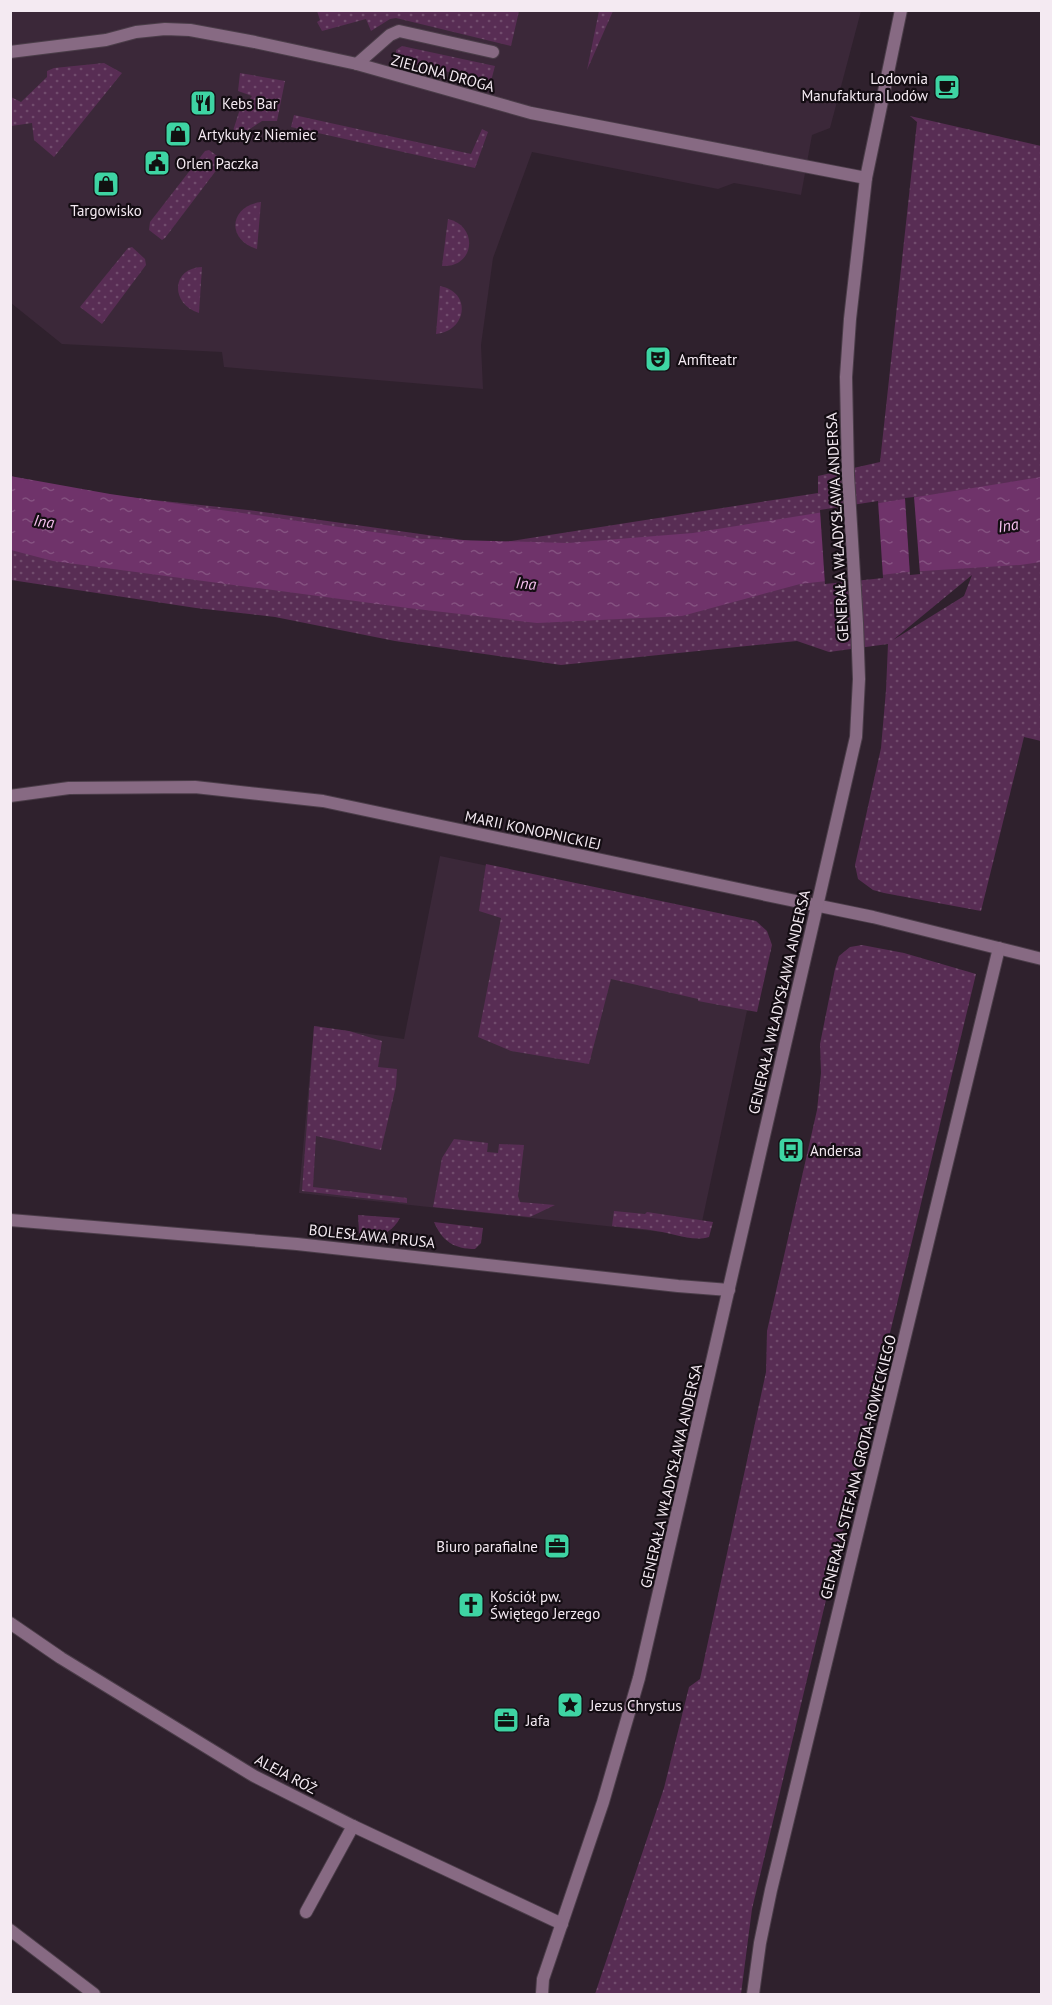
<svg xmlns="http://www.w3.org/2000/svg" width="1052" height="2005" font-family="'PT Sans',sans-serif">
<style>
.built{fill:#3b2839}
.green{fill:url(#green-dots);fill-rule:evenodd}
.water{fill:url(#water-ripples)}
.pier{fill:#2f212d}
.lines{fill:none;stroke-linecap:round;stroke-linejoin:round}
.service-casing{stroke:#4b3d49;stroke-width:14}
.minor-casing{stroke:#4b3d49;stroke-width:14}
.tertiary-casing{stroke:#4b3d49;stroke-width:14}
.service{stroke:#876a83;stroke-width:12}
.minor{stroke:#876a83;stroke-width:12}
.tertiary{stroke:#876a83;stroke-width:12}
.labels{text-anchor:middle;dominant-baseline:central;stroke-width:4.5;stroke-linejoin:round;paint-order:stroke}
.street-label{font-size:15px;fill:#f4eaf2;stroke:#140d13}
.poi-label{font-size:15px;fill:#f4eaf2;stroke:#140d13;text-anchor:start}
.water-label{font-size:16px;font-style:italic;fill:#f5c0ee;stroke:#140d13}
</style>
<defs>
<pattern id="green-dots" width="8" height="8" patternUnits="userSpaceOnUse" patternTransform="scale(1.5)"><rect width="8" height="8" fill="#582d54"/><path d="M2 2h.1M6 6h.1" fill="none" stroke="#714c6d" stroke-width="1.8" stroke-linecap="round"/></pattern>
<pattern id="water-ripples" width="26" height="14" patternUnits="userSpaceOnUse" patternTransform="scale(1.5)"><rect width="26" height="14" fill="#6f336a"/><path d="M2 4q2-2 4 0t4 0M15 11q2-2 4 0t4 0" fill="none" stroke="#845180"/></pattern>
</defs>
<rect width="100%" height="100%" fill="#2f212d"/>
<g class="built">
<path d="M11 11H861L830 128 812 135 801 195 734 183 718 189 532 152 493 258 481 345 483 389 224 367 222 352 62 344 11 303Z"/>
<path d="M440 856 728 916 758 959 699 1236 299 1193 314 1026 404 1039Z"/>
</g>
<g class="green">
<path d="M317 11V10L519 11 511 46 396 18 390 19 371 31 366 19 322 31 317 22 320 20Z"/>
<path d="M599 11H613L587 70Z"/>
<path d="M402 46 495 66 491 81 403 62 396 58V50Z"/>
<path d="M104 63 122 73 54 157 34 140 32 123 11 126V97L21 102 47 77V71L54 68Z"/>
<path d="M240 73 285 81 277 121H262L236 138 232 134 239 112 252 96 238 91Z"/>
<path d="M294 115 471 154 482 129 488 132 475 168 291 127Z"/>
<path d="M910 116 1041 146V741L1024 737 981 911 884 893 873 890 858 879 855 865 881 748 886 690 888 644 829 652 797 641 561 665 395 641 275 617 196 608 11 580V476L50 489 248 510 492 544 818 493V476L880 462 917 122ZM972 575 964 596 893 640Z"/>
<path d="M209 150 220 158 221 164 165 238 162 240 149 230 150 222 205 151Z"/>
<path d="M261 202 257 249C226 240 229 206 261 202Z"/>
<path d="M448 219C479 226 475 268 442 266Z"/>
<path d="M132 247 145 259 146 265 102 324 80 307 128 248Z"/>
<path d="M202 267 199 313C170 304 171 268 202 267Z"/>
<path d="M440 286C472 292 467 331 436 334Z"/>
<path d="M486 864 756 921 767 931 772 945 757 1012 698 1001V999L611 979 589 1064 511 1051 478 1037 501 918 479 911Z"/>
<path d="M862 945 904 953 976 974 752 1909 741 1994H595L664 1788 689 1687 700 1679 766 1372 767 1331 817 1110 821 1073 820 1044 835 969 839 956 850 947Z"/>
<path d="M314 1026 349 1031 382 1041 378 1067 397 1069 396 1086 381 1150 316 1136 313 1187 407 1198V1203L302 1191Z"/>
<path d="M454 1139 488 1143 487 1152 498 1153 499 1144 524 1145 518 1196 520 1202 555 1205 530 1217 433 1207 442 1158Z"/>
<path d="M614 1211 645 1214 647 1212 713 1222 709 1237C692 1242 672 1233 656 1231 642 1228 627 1228 612 1226Z"/>
<path d="M358 1215 400 1218C392 1233 375 1242 359 1233Z"/>
<path d="M434 1222 483 1228 481 1243 475 1249C454 1249 442 1241 434 1222Z"/>
</g>
<path class="water" d="M10 476 110 494 422 539 568 543 693 533 1041 477V562L1020 565 907 572 800 584 682 616 537 623 408 608 53 561 11 550Z"/>
<g class="pier">
<path d="M914 497 920 574 910 575 905 498Z"/>
<path d="M878 501 883 578 825 584 820 510Z"/>
</g>
<g class="lines">
<g class="service-casing">
<g id="service">
<path d="M357 64 390 35 399 31 493 52"/>
<path d="M306 1912 353 1826"/>
<path d="M10 1930 94 1994"/>
</g>
</g>
<g class="minor-casing">
<g id="minor">
<path d="M10 52 106 40 136 32 165 29 190 30 255 42 357 64 531 113 866 178"/>
<path d="M10 796 69 788 195 787 323 801 762 894 873 917 1042 959"/>
<path d="M10 1220 297 1244 678 1286 729 1290"/>
<path d="M10 1623 61 1658 254 1776 353 1826 562 1924"/>
<path d="M753 1994 760 1943 771 1890 999 948"/>
</g>
</g>
<g class="tertiary-casing">
<path id="tertiary" d="M542 1994 543 1979 603 1802 639 1678 856 737 859 679 857 623 848 475 846 377 850 319 866 178 901 10"/>
</g>
<use href="#service" class="service"/>
<use href="#minor" class="minor"/>
<use href="#tertiary" class="tertiary"/>
</g>
<defs>
<g id="cafe-square" transform="scale(1.35)"><rect x="-9" y="-9" width="18" height="18" rx="4" fill="#3ed4a3" stroke="#140d13"/><path d="M-5.5-4.5H6V0H3Q3 3.5 0 3.5H-2.5Q-5.5 3.5-5.5 0ZM3-3.2v2h1.7v-2ZM-6 4.5H4V6H-6Z" fill="#111"/></g>
<g id="restaurant-square" transform="scale(1.35)"><rect x="-9" y="-9" width="18" height="18" rx="4" fill="#3ed4a3" stroke="#140d13"/><path d="M-5-6h1v4h1v-4h1v4h1v-4h1v5L-1.5 .5V6h-2V.5L-5-1ZM5-6V6H3V1.5H1.5Q1.5-4 5-6Z" fill="#111"/></g>
<g id="shop-square" transform="scale(1.35)"><rect x="-9" y="-9" width="18" height="18" rx="4" fill="#3ed4a3" stroke="#140d13"/><path d="M-5-2.5h2.3a2.7 3.5 0 0 1 5.4 0H5L5.5 6h-11ZM-1.5-2.5h3a1.5 2.3 0 0 0-3 0Z" fill="#111"/></g>
<g id="civic-square" transform="scale(1.35)"><rect x="-9" y="-9" width="18" height="18" rx="4" fill="#3ed4a3" stroke="#140d13"/><path d="M-.6-6.5H3V-4.5H.6V-3L4-1V1h2V6H-6V1h2V-1L-.6-3ZM-1.2 2.5V6h2.4V2.5Z" fill="#111"/></g>
<g id="theatre-square" transform="scale(1.35)"><rect x="-9" y="-9" width="18" height="18" rx="4" fill="#3ed4a3" stroke="#140d13"/><path d="M-5-5.5Q0-4 5-5.5V0Q5 5 0 6Q-5 5-5 0ZM-3.3-2.5H-1v1.5H-3.3ZM1-2.5H3.3v1.5H1ZM-2.8 1Q0 5.5 2.8 1Z" fill="#111"/></g>
<g id="bus-square" transform="scale(1.35)"><rect x="-9" y="-9" width="18" height="18" rx="4" fill="#3ed4a3" stroke="#140d13"/><path d="M-5-6H5V4H4V6H2V4H-2V6H-4V4H-5ZM-3.5-4V0h7V-4ZM-3.5 1.2v1.5H-2V1.2ZM2 1.2v1.5H3.5V1.2Z" fill="#111"/></g>
<g id="office-square" transform="scale(1.35)"><rect x="-9" y="-9" width="18" height="18" rx="4" fill="#3ed4a3" stroke="#140d13"/><path d="M-6-3h4V-5.5h4V-3h4V5H-6ZM-1-4.5V-3h2v-1.5ZM-6 0V1H6V0Z" fill="#111"/></g>
<g id="church-square" transform="scale(1.35)"><rect x="-9" y="-9" width="18" height="18" rx="4" fill="#3ed4a3" stroke="#140d13"/><path d="M-1.2-6h2.4v3.5h3.3v2.4h-3.3V6h-2.4V-.1h-3.3v-2.4h3.3Z" fill="#111"/></g>
<g id="sight-square" transform="scale(1.35)"><rect x="-9" y="-9" width="18" height="18" rx="4" fill="#3ed4a3" stroke="#140d13"/><path d="M0-6L1.8-2.2L6-1.7L2.9 1.2L3.7 5.4L0 3.3L-3.7 5.4L-2.9 1.2L-6-1.7L-1.8-2.2Z" fill="#111"/></g>
</defs>
<g fill-rule="evenodd">
<use href="#cafe-square" x="947" y="87"/>
<use href="#restaurant-square" x="203" y="103"/>
<use href="#shop-square" x="178" y="134"/>
<use href="#civic-square" x="157" y="163"/>
<use href="#shop-square" x="106" y="184"/>
<use href="#theatre-square" x="658" y="359"/>
<use href="#bus-square" x="791" y="1150"/>
<use href="#office-square" x="557" y="1546"/>
<use href="#church-square" x="471" y="1605"/>
<use href="#sight-square" x="570" y="1705"/>
<use href="#office-square" x="506" y="1720"/>
</g>
<g class="labels">
<g class="street-label">
<text transform="translate(443 73) rotate(15)">ZIELONA DROGA</text>
<text transform="translate(837 527) rotate(-93)">GENERAŁA WŁADYSŁAWA ANDERSA</text>
<text transform="translate(533 830) rotate(12)">MARII KONOPNICKIEJ</text>
<text transform="translate(779 1002) rotate(-77)">GENERAŁA WŁADYSŁAWA ANDERSA</text>
<text transform="translate(372 1236) rotate(6)">BOLESŁAWA PRUSA</text>
<text transform="translate(858 1467) rotate(-76)">GENERAŁA STEFANA GROTA-ROWECKIEGO</text>
<text transform="translate(671 1476) rotate(-77)">GENERAŁA WŁADYSŁAWA ANDERSA</text>
<text transform="translate(286 1774) rotate(28)">ALEJA RÓŻ</text>
</g>
<g class="poi-label">
<text x="928" y="78" text-anchor="end">Lodovnia<tspan x="928" dy="17">Manufaktura Lodów</tspan></text>
<text x="222" y="103">Kebs Bar</text>
<text x="198" y="134">Artykuły z Niemiec</text>
<text x="176" y="163">Orlen Paczka</text>
<text x="106" y="210" text-anchor="middle">Targowisko</text>
<text x="678" y="359">Amfiteatr</text>
<text x="810" y="1150">Andersa</text>
<text x="538" y="1546" text-anchor="end">Biuro parafialne</text>
<text x="490" y="1596">Kościół pw.<tspan x="490" dy="17">Świętego Jerzego</tspan></text>
<text x="590" y="1705">Jezus Chrystus</text>
<text x="526" y="1720">Jafa</text>
</g>
<g class="water-label">
<text transform="translate(44 521) rotate(8)">Ina</text>
<text transform="translate(1008 525) rotate(-9)">Ina</text>
<text transform="translate(526 583) rotate(5)">Ina</text>
</g>
</g>
<rect width="1052" height="2005" fill="none" stroke="#f4eaf2" stroke-width="24"/>
</svg>
